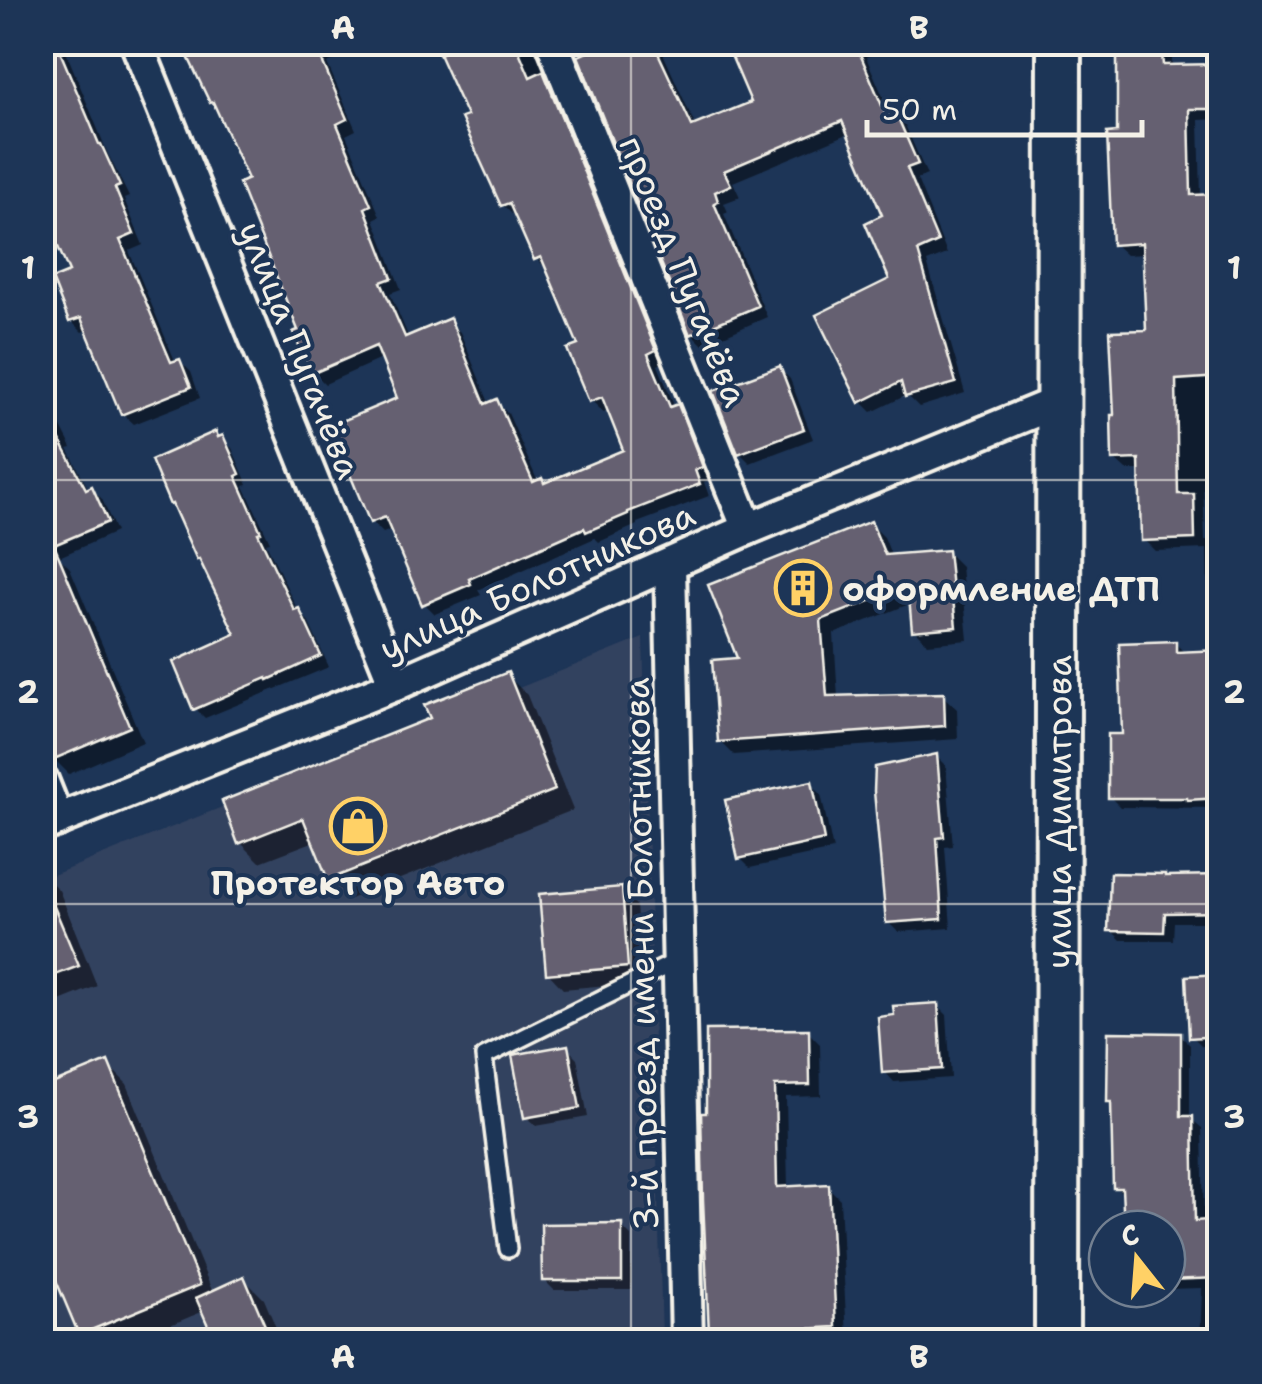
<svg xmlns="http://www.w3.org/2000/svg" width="1262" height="1384" font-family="'Shantell Sans',sans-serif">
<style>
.built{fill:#33425f}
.shadow{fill:#0007}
.building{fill:#656171;stroke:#f4f1e8;stroke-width:2.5}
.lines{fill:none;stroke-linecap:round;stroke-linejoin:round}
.lane-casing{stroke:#f4f1e8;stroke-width:22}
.street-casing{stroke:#f4f1e8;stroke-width:38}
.secondary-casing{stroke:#f4f1e8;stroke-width:50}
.lane{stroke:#1d3557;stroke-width:15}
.street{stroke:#1d3557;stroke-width:30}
.secondary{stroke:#1d3557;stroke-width:42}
.grid{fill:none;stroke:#f4f1e8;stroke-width:2.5;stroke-opacity:0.55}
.labels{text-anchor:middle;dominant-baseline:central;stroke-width:8;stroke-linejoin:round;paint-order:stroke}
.street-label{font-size:35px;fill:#f4f1e8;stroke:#1d3557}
.poi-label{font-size:35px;font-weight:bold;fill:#f4f1e8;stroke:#1d3557;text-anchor:start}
.neatline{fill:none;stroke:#f4f1e8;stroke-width:4}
.grid-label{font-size:32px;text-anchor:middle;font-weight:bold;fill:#f4f1e8}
</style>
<rect width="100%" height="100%" fill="#1d3557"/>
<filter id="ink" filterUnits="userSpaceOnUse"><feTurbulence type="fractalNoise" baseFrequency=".01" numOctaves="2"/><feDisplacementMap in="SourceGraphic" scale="20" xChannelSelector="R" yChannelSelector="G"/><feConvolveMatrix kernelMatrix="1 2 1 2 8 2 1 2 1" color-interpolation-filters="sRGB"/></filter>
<g filter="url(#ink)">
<path class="built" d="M643 638 662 1341 43 1342V879Z"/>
<g class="shadow">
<path d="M42 42H62L108 154 129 197 124 199 143 245 129 251 176 363 180 361 191 372 200 398 134 424 123 414 89 329 82 332 71 321 72 274Z"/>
<path d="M184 42H325L334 60 327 63 356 130 346 135 380 216 374 219 401 289 390 293 409 338 449 321 460 332 490 405 496 402 508 413 538 482 546 485 626 452 610 409 603 412 592 401 581 346 547 269 536 258 517 214 514 216 503 205 470 117 437 42H547L665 361 658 365 675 408 688 418 712 478 704 482 709 496 637 523V525L599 542 595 538 478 590 481 595 435 614 424 603 393 529 383 533 372 522 400 400 383 358 325 384 314 373 251 181 219 109 212 102Z"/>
<path d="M575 42H658L696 127 754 103 763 42H871L876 52 866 57 891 115 894 114 905 125 927 175 917 179 947 254 927 262 965 393 919 407 907 395 872 412 861 401 892 280 886 217 850 133 733 182 740 197 724 203 728 212 724 214 767 317 703 345 692 334Z"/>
<path d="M1120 42H1172V67L1220 66V119L1199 120 1201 197 1220 196V478H1203L1205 541 1220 540V602L1208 592 1207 549 1155 551 1144 540 1142 470H1126L1114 459 1148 332 1145 254 1126 255 1114 244 1120 135Z"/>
<path d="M780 369 790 379 813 439 750 463 740 453Z"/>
<path d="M48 411 58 421 72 448 68 449 89 490 92 489 102 499 116 532 59 557 70 568 143 742 69 774 54 759 42 414Z"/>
<path d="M215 434 232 448 248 485 244 486 270 542 266 543 297 609 308 621 329 667 205 718 195 708 239 635Z"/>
<path d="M871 524 884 537 892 557 947 552 961 566 968 640 928 644 914 630 912 603 834 634 838 698 943 696 957 709 958 739 734 755 720 741 740 661Z"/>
<path d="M1175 643 1186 654 1220 652V808L1120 807 1110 797 1125 736Z"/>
<path d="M507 675 527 695 573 810 350 899 330 879 315 841 260 862 240 842Z"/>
<path d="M936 756 946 766 953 846 945 847 951 928 898 932 888 922Z"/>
<path d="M811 784 821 794 833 850 750 868 740 858Z"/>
<path d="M42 874 59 890 97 986 42 1008Z"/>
<path d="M1220 877V922H1174L1173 940H1121L1111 930Z"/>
<path d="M621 890 636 905 642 982 563 989 548 973Z"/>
<path d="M1220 977V1045L1202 1046 1192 1036Z"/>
<path d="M937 1005 947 1015 951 1078 894 1082 885 1072 897 1017Z"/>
<path d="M808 1032 820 1044 821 1096 786 1097 788 1189 828 1187 840 1199 847 1338 819 1339V1342H712L705 1200 704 1115Z"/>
<path d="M1180 1035 1190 1045V1118L1202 1128 1204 1223 1220 1222V1342H1200L1202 1288 1167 1289V1229H1126L1125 1196 1116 1187Z"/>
<path d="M567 1048 577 1058 588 1117 536 1126 526 1117Z"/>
<path d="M107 1064 127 1084 213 1293 244 1279 264 1299 282 1342H217L204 1311 129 1342H89L81 1333Z"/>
<path d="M621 1226 631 1236V1290H554L544 1280Z"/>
</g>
<g class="building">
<path d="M42 42H56L99 144H101L120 186 115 188 134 234 120 240 171 362 180 359 191 387 121 415 81 318 69 322 52 279 69 272 42 210Z"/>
<path d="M181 42H314L347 119 337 124 371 205 365 208 392 278 381 282 405 337 450 318 485 404 497 399 533 482 542 478 544 483 623 450 602 397 589 402 567 349 578 345 541 257 534 260 509 203 501 206 461 118 467 116 439 54 466 42H515L530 77 543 71 656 350 648 354 670 407 678 404 703 467 695 470 700 484 628 512V514L586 532 584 528 469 579 471 584 422 605 385 517 370 523 330 426 397 398 376 346 311 374 293 332 298 330 239 183 248 179 213 102 210 103Z"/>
<path d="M610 42H653L692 126 751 102 731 55 759 42H855L886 115 895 111 918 164 907 168 938 242 918 251 956 383 905 397 901 382 859 403 816 315 889 279 865 223 882 215 842 121 724 171 731 185 715 192 718 201 714 203 758 306 690 335 578 56Z"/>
<path d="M1162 54 1163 65 1220 64V109H1189L1191 195 1220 194V377L1176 380 1178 494H1194L1195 539 1141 541 1139 459 1112 460 1111 415H1114L1110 331 1146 330 1142 243 1112 245 1107 133 1117 132V55Z"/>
<path d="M780 366 804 429 738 454 713 391Z"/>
<path d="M42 407 86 489 92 486 108 522 54 545 130 727 47 762H42Z"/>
<path d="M216 431 218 437 223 435 240 474 236 476 261 532 258 533 294 610 299 608 321 656 268 680 267 678 193 710 173 662 235 634 199 559 197 560 172 504 170 505 151 460Z"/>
<path d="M871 521 885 555 948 550 956 627 912 631 908 586 821 620 827 696 944 693 945 726 718 742 712 660 737 658 708 585Z"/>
<path d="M1176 641V652L1220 650V798L1187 800V798H1108V734H1122L1119 643Z"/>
<path d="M508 672 555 790 328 880 303 818 238 844 222 801 430 718 424 705Z"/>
<path d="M937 754 944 837 937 838 942 919 886 923 874 791 875 767Z"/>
<path d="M812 781 824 840 738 859 725 800Z"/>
<path d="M1110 873 1165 874V876L1220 875V912L1165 913 1164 932 1108 931Z"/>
<path d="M42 878 79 966 42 980Z"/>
<path d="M622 887 628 967 546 974 539 894Z"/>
<path d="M1220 974V1036L1189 1038 1186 976Z"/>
<path d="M938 1003 942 1069 882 1073 878 1017 894 1015 893 1006Z"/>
<path d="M809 1029 810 1085 775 1086 777 1187 829 1184 836 1327 709 1334 703 1200 701 1113H706V1030Z"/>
<path d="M1108 1032 1181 1033V1116H1193L1195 1221 1220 1219V1278L1167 1280V1229H1124L1122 1188H1113L1111 1102H1107Z"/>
<path d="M568 1045 580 1108 524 1118 512 1055Z"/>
<path d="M108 1061 200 1285 79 1335 42 1247V1088Z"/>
<path d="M622 1223V1281H542L541 1224Z"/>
<path d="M244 1276 272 1342H215L196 1298Z"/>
</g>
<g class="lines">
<g class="lane-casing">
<path id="lane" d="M508 1249 484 1057 679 960"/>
</g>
<g class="street-casing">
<g id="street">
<path d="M136 42 395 685"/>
<path d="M552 42 748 529"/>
<path d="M670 564 687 1342"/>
<path d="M42 780 58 820"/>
<path d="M42 826 395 685 748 529 1060 401"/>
</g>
</g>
<g class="secondary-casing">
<g id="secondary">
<path id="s1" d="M1057 1342 1059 42"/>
</g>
</g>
<use href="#lane" class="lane"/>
<use href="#street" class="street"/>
<use href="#secondary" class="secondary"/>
</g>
</g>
<path class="grid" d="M631 42V1342M42 480H1220M42 904H1220"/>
<defs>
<g id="building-ring" transform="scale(2.875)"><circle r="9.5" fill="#1d3557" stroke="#ffd166" stroke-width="1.5"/><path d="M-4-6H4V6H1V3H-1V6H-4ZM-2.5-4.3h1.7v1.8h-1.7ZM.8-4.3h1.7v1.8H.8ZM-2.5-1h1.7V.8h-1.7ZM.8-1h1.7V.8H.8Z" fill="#ffd166"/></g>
<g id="shop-ring" transform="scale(2.875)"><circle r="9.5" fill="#1d3557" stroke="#ffd166" stroke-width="1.5"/><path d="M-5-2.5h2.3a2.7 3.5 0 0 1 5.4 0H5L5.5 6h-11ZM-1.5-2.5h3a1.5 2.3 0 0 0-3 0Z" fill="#ffd166"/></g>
</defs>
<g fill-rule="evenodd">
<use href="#building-ring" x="803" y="588"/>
<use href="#shop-ring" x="358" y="826"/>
</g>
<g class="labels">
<g class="street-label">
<text transform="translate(684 271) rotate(68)">проезд Пугачёва</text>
<text transform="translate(300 350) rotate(68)">улица Пугачёва</text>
<text transform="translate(537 581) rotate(-24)">улица Болотникова</text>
<text stroke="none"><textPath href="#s1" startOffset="530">улица Димитрова</textPath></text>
<text transform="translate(641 954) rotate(-91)">3-й проезд имени Болотникова</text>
</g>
<g class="poi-label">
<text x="842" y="588">оформление ДТП</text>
<text x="358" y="882" text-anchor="middle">Протектор Авто</text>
</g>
</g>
<rect width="1262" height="1384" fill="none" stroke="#1d3557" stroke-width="110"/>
<g transform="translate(1137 1259) rotate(343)"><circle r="48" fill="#1d3557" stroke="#738091" stroke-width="2.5"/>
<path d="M0-8L18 38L0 25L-18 38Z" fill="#ffd166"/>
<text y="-15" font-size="28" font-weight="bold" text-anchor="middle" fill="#f4f1e8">С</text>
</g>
<path d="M867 120v15h275v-15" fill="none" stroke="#f4f1e8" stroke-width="5"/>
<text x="882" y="120" font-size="30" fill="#f4f1e8" stroke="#1d3557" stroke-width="8" paint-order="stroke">50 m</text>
<rect x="55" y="55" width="1152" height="1274" class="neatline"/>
<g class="grid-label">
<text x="343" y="39">A</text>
<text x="919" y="39">B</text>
<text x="28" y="279">1</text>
<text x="1234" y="279">1</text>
<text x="28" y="703">2</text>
<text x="1234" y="703">2</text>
<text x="28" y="1128">3</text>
<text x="1234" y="1128">3</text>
<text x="343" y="1368">A</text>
<text x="919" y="1368">B</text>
</g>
</svg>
